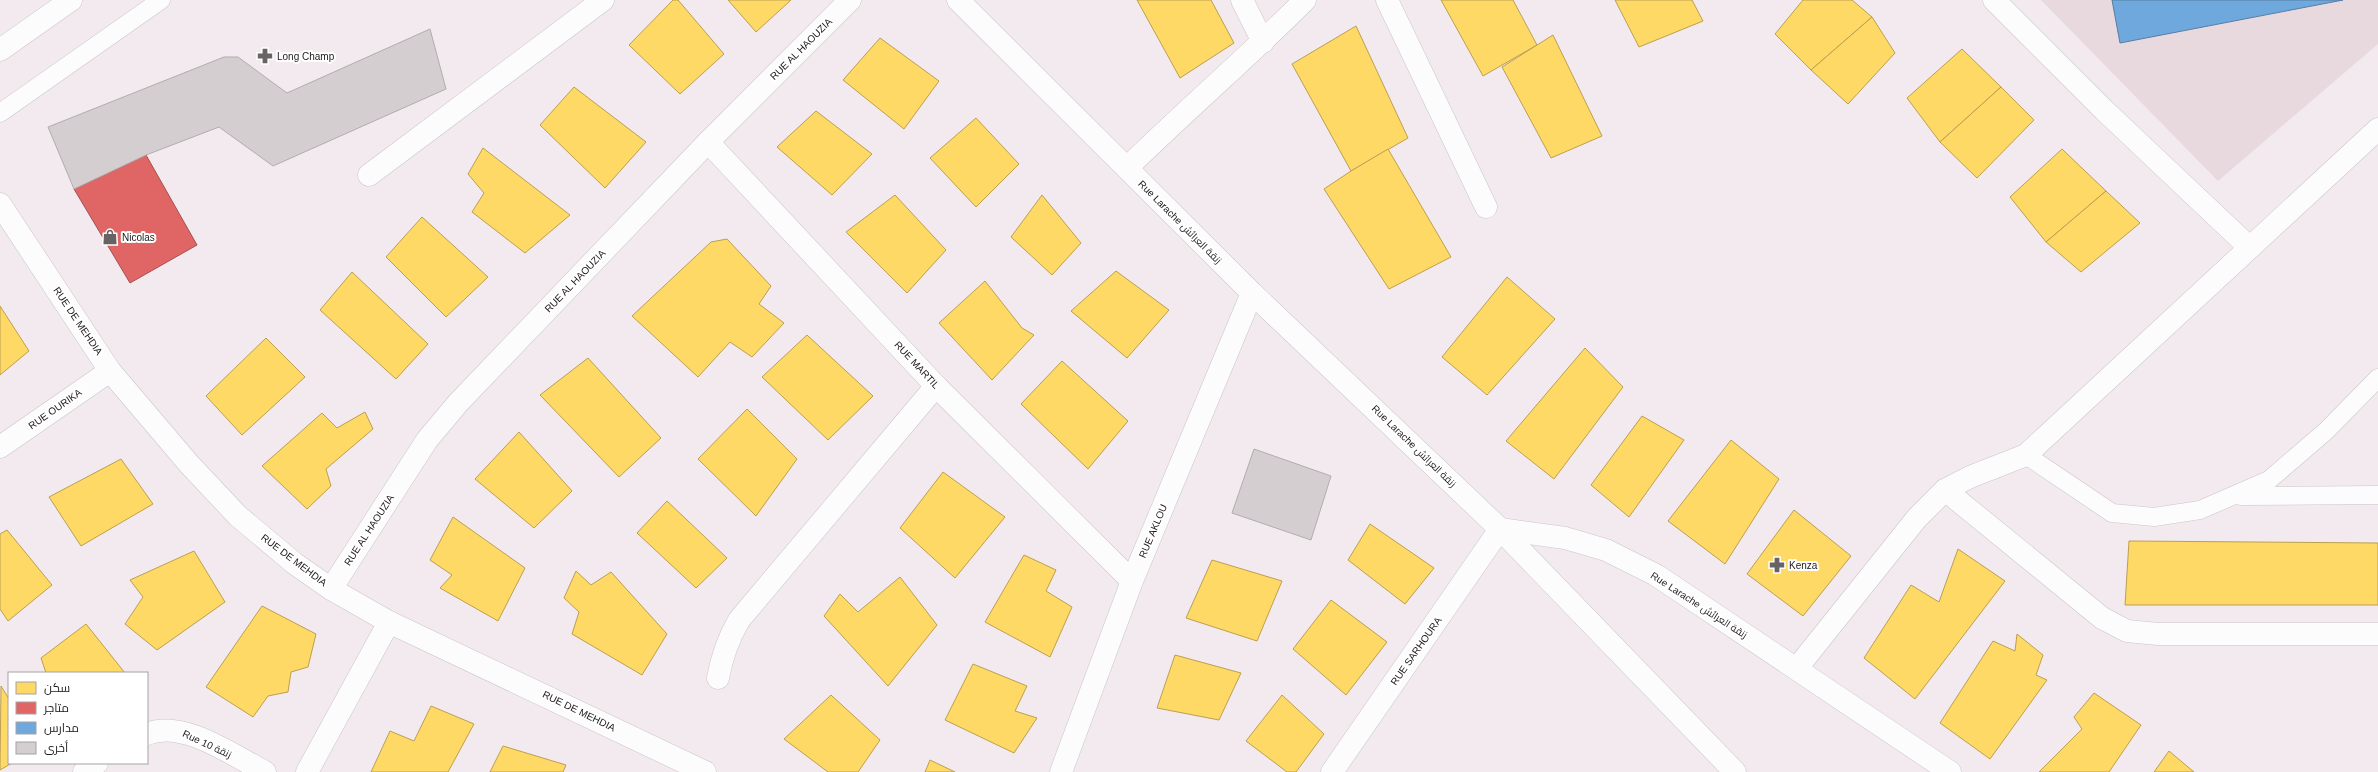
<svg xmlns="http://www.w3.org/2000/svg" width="2378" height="772" font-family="Arial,Cairo,sans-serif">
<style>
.built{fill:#e8d9df}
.homes{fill:#ffd966;stroke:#bc9f50}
.shops{fill:#e06666;stroke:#a64f50}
.schools{fill:#6fa8dc;stroke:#577da2}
.building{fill:#d4ced0;stroke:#b3acaf}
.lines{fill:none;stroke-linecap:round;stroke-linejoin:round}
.service-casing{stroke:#cbc5c8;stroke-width:19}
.minor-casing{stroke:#cbc5c8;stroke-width:23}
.tertiary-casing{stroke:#cbc5c8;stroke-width:23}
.service{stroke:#fdfcfc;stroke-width:18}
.minor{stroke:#fdfcfc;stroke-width:22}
.tertiary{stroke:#fdfcfc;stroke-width:22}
.labels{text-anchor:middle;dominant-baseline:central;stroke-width:4;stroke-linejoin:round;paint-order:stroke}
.street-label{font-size:10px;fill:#1e191b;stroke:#fff}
.poi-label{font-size:10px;fill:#1e191b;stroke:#fff;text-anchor:start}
</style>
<rect width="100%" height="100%" fill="#f2eaee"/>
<path class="built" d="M2041 0H2378V44L2218 181Z"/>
<g class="homes">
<path d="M673 0H678L724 54 680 94 629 45Z"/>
<path d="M728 0H791L756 32Z"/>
<path d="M1137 0H1211L1234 43 1180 78Z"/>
<path d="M1441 0H1513L1537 45 1483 76Z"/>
<path d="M1615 0H1692L1703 21 1639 47Z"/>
<path d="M1803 0H1852L1872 17 1811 70 1775 34Z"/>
<path d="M1872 17 1895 53 1848 104 1811 70Z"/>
<path d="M1356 26 1408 138 1351 171 1292 64Z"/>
<path d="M1553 35 1602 136 1551 158 1502 67Z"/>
<path d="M880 38 939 81 904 129 843 80Z"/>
<path d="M1962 49 2001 87 1940 142 1907 98Z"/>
<path d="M574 87 646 142 605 188 540 125Z"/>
<path d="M2001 87 2034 120 1977 178 1940 142Z"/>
<path d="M816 111 872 154 832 195 777 147Z"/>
<path d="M976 118 1019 164 976 207 930 158Z"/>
<path d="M483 148 570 215 525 253 472 212 484 193 468 174Z"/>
<path d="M1388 149 1451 257 1389 289 1324 189 1351 171Z"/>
<path d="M2062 149 2106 191 2046 242 2010 197Z"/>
<path d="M2106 191 2140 223 2081 272 2046 242Z"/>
<path d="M895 195 946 250 907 293 846 232Z"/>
<path d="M1042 195 1081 243 1052 275 1011 237Z"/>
<path d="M422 217 488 277 446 317 386 257Z"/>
<path d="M727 239 771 286 759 304 784 323 752 357 730 342 698 377 632 316 711 242Z"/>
<path d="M1116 271 1169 310 1127 358 1071 311Z"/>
<path d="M352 272 428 344 396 379 320 310Z"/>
<path d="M1507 277 1555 319 1487 395 1442 357Z"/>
<path d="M985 281 1022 328 1034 335 992 380 939 323Z"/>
<path d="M0 306 29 351 0 375Z"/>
<path d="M807 335 873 396 828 440 762 377Z"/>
<path d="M266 338 305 377 242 435 206 396Z"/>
<path d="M1585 348 1623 387 1554 479 1506 441Z"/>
<path d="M588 358 661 438 619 477 540 395Z"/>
<path d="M1062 361 1128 421 1088 469 1021 404Z"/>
<path d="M747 409 797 459 756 516 698 459Z"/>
<path d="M365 412 373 429 326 469 331 486 307 509 262 466 322 413 337 428Z"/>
<path d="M1642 416 1684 440 1629 517 1591 485Z"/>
<path d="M519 432 572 491 534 528 475 479Z"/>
<path d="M1731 440 1779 479 1725 564 1668 521Z"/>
<path d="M121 459 153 504 81 546 49 497Z"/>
<path d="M943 472 1005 517 955 578 900 528Z"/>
<path d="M667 501 727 558 696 588 637 533Z"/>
<path d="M1794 510 1851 556 1803 616 1747 574Z"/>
<path d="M453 517 525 568 498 621 440 588 452 575 430 560Z"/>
<path d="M1370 524 1434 568 1405 604 1348 560Z"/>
<path d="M7 530 52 585 8 621 0 609V534Z"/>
<path d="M2129 541 2378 543V605H2125Z"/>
<path d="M1958 549 2005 581 1915 699 1864 658 1911 585 1939 602Z"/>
<path d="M194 551 225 602 157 650 125 624 143 597 130 580Z"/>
<path d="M1024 555 1056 570 1046 591 1072 607 1050 657 985 622Z"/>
<path d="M1212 560 1282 581 1257 641 1186 618Z"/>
<path d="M576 571 591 585 611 572 667 634 642 675 572 634 579 612 564 598Z"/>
<path d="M900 577 937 625 888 686 824 616 840 594 858 612Z"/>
<path d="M1331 600 1387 642 1346 695 1293 649Z"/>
<path d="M262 606 316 634 308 667 291 672 288 692 268 696 253 717 206 687Z"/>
<path d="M86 624 125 673H46L41 658Z"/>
<path d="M2017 634 2043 655 2036 675 2047 680 1990 759 1940 723 1993 641 2015 651Z"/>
<path d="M1175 655 1241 673 1219 720 1157 708Z"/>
<path d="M973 664 1027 686 1015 711 1037 718 1014 753 945 720Z"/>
<path d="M1 686 9 699V763H12L0 770Z"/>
<path d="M2094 693 2141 725 2109 772H2039L2082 729 2074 717Z"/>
<path d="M831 695 880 740 858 772H828L784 739Z"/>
<path d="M1282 695 1324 734 1296 772H1287L1246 741Z"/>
<path d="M431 706 474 724 448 772H371L390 731 414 741Z"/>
<path d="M503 746 566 765 563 772H490Z"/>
<path d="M2169 751 2194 772H2154Z"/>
<path d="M930 760 955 772H925Z"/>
</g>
<path class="shops" d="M146 155 197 245 130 283 74 189Z"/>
<path class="schools" d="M2112 0H2343L2120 43Z"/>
<g class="building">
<path d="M430 29 446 89 273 166 219 127 146 155 74 189 48 127 224 57H238L287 93Z"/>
<path d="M1254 449 1331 476 1311 540 1232 513Z"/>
</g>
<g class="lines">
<g class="service-casing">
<g id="service">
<path d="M0 113 161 0"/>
<path d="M2026 455 2112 513 2154 517 2200 510 2269 480 2326 431 2378 378"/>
<path d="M2241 496 2378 495"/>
</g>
</g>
<g class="minor-casing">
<g id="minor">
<path d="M958 0 1252 293 1500 529 1565 538 1606 550 1656 575 1950 772"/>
<path d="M1242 0 1263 42"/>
<path d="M1387 0 1486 207"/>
<path d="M1994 0 2104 110 2249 247"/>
<path d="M708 142 936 386 1132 581"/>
<path d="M1127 168C1185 111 1247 58 1305 0"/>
<path d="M369 175 603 0"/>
<path d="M0 204 110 371 189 464 238 516 294 563 331 589 389 622 705 772"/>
<path d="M0 447 110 371"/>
<path d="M1945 490 2102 618 2127 631 2158 634H2378"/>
<path d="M331 589 427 440 458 403 708 142 850 0"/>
<path d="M1797 668 1917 518 1945 490 1970 477 2026 455 2378 129"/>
<path d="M718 678C722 656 728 639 739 620L936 386"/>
<path d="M147 734C183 719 234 756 265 772"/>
<path d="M84 772 97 763"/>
<path d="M307 772 389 622"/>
<path d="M1061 772 1132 581 1252 293"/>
<path d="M1332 772 1500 529 1735 772"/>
</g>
</g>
<g class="tertiary-casing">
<path id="tertiary" d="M0 50 71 0"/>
</g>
<use href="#service" class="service"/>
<use href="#minor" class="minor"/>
<use href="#tertiary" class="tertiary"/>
</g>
<defs>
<g id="pharmacy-bare" transform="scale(1.2)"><path d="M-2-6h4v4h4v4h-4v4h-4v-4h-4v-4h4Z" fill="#686265" stroke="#fff" stroke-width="2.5" paint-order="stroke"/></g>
<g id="shop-bare" transform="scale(1.2)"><path d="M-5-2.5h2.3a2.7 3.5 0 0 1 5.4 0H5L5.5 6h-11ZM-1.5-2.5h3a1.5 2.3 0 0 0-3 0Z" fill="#686265" stroke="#fff" stroke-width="2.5" paint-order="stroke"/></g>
</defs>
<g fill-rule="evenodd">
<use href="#pharmacy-bare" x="265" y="56"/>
<use href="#shop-bare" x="110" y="237"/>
<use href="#pharmacy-bare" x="1777" y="565"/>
</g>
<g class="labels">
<g class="street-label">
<text transform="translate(801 49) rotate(-45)">RUE AL HAOUZIA</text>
<text transform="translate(1180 222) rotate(45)">Rue Larache زنقة العرائش</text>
<text transform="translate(575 281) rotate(-46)">RUE AL HAOUZIA</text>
<text transform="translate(78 321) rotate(56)">RUE DE MEHDIA</text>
<text transform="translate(917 365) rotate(47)">RUE MARTIL</text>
<text transform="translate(55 409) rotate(-35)">RUE OURIKA</text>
<text transform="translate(1414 446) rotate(44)">Rue Larache زنقة العرائش</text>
<text transform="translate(369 530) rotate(-57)">RUE AL HAOUZIA</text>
<text transform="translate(1153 531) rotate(-67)">RUE AKLOU</text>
<text transform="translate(294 560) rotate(37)">RUE DE MEHDIA</text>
<text transform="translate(1699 605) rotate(33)">Rue Larache زنقة العرائش</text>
<text transform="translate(1416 651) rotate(-55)">RUE SARHOURA</text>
<text transform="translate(579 711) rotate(26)">RUE DE MEHDIA</text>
<text transform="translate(207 744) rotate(25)">Rue 10 زنقة</text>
</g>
<g class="poi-label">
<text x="277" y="56">Long Champ</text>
<text x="122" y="237">Nicolas</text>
<text x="1789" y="565">Kenza</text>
</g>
</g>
<rect x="8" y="672" width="140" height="92" fill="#ffffff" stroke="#a5a3a4"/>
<rect x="16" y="682" width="20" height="12" fill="#ffd966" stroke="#a5a3a4"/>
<text x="44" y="692" font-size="12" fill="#1e191b">سكن</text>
<rect x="16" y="702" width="20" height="12" fill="#e06666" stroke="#a5a3a4"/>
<text x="44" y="712" font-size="12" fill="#1e191b">متاجر</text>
<rect x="16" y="722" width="20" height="12" fill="#6fa8dc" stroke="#a5a3a4"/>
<text x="44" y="732" font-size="12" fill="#1e191b">مدارس</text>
<rect x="16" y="742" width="20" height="12" fill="#d4ced0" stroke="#a5a3a4"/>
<text x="44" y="752" font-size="12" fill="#1e191b">أخرى</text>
</svg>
